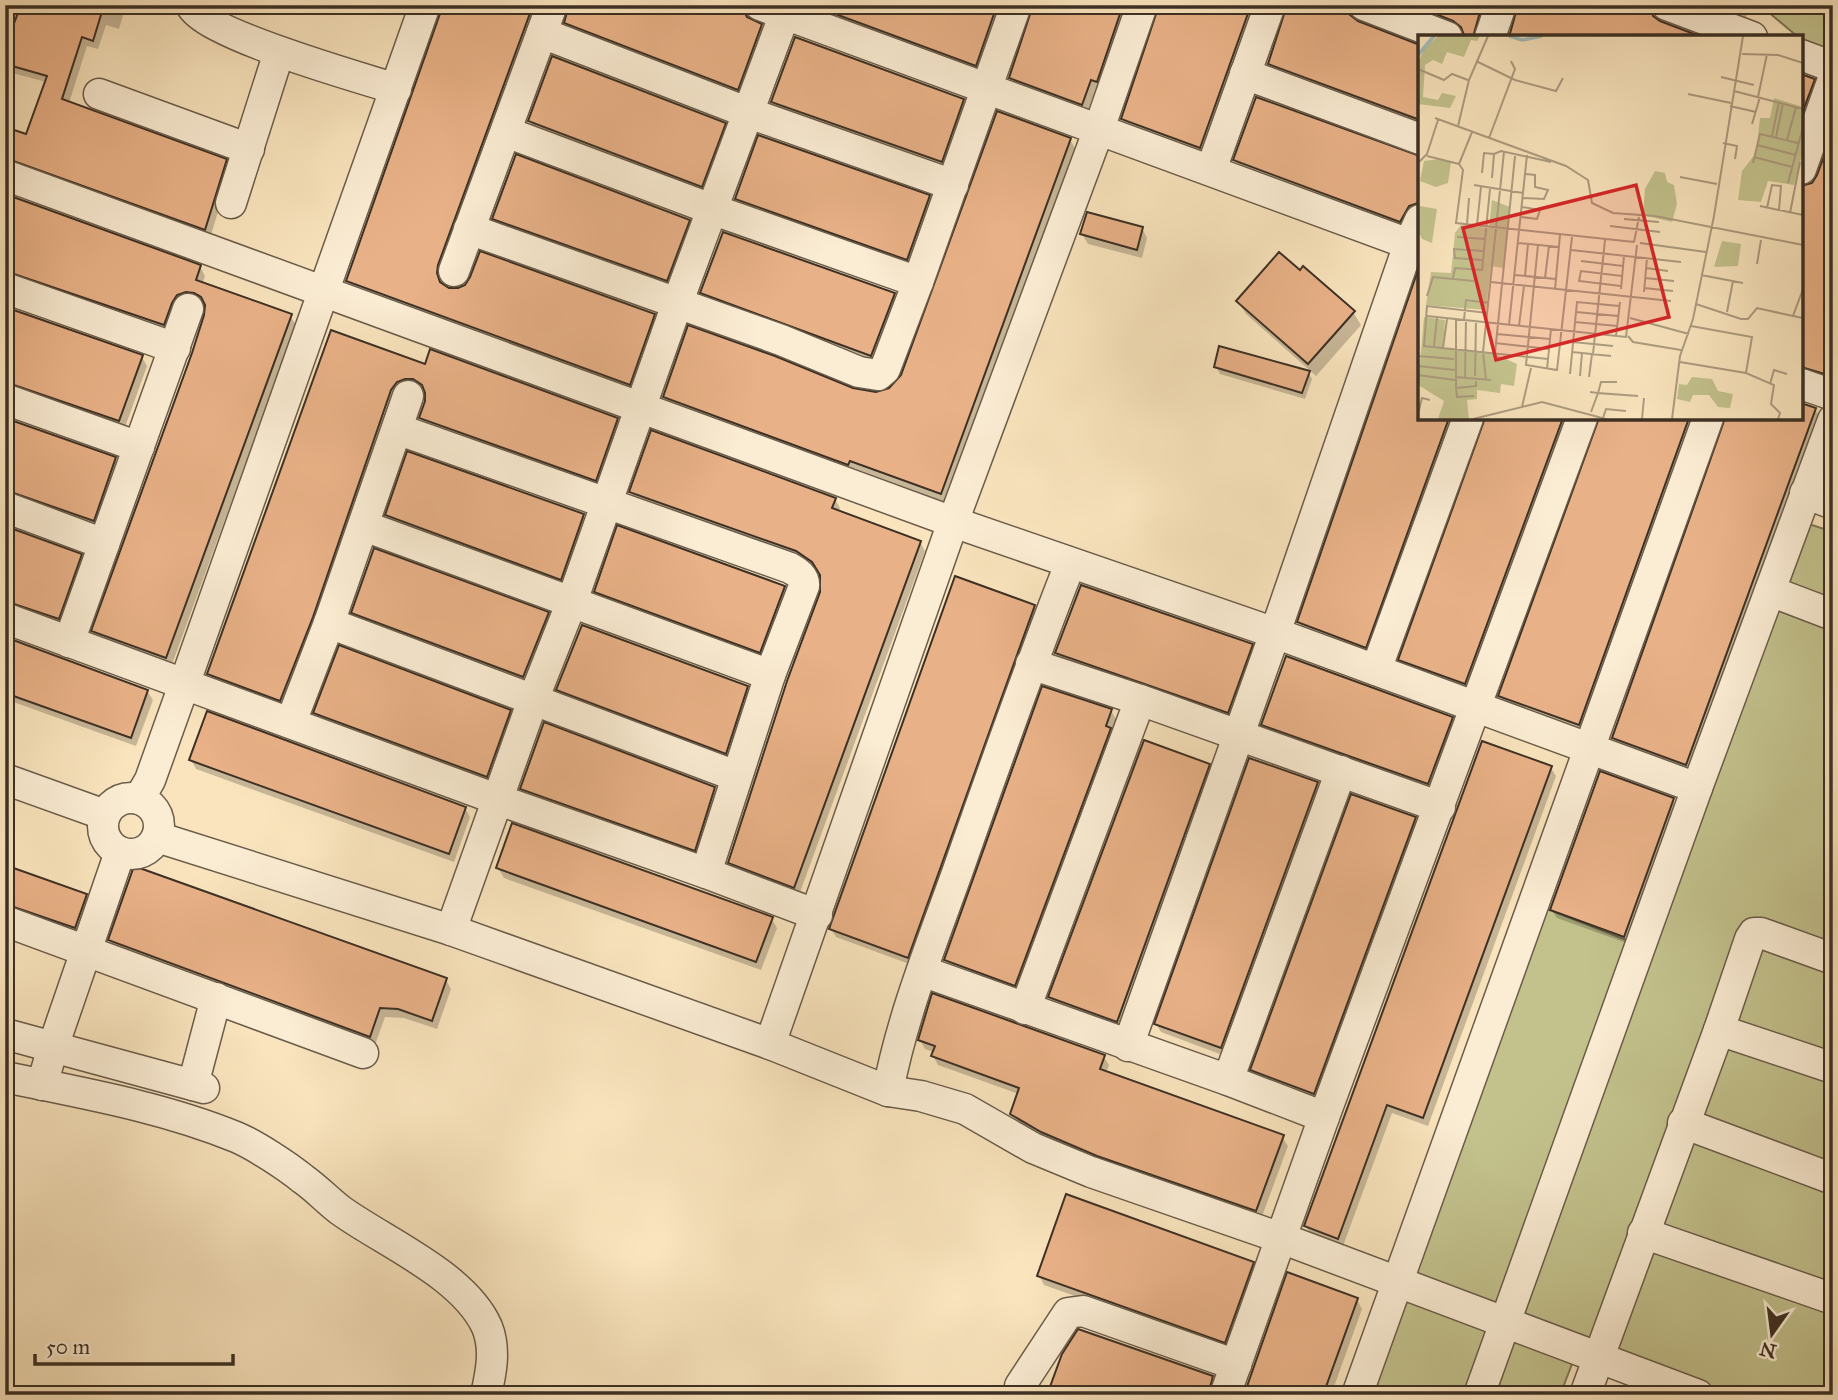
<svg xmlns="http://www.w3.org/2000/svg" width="1838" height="1400" font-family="'IM FELL Great Primer',serif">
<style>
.green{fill:#c3c28d;stroke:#807959;stroke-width:2}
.shadow{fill:#0003}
.building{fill:#e9b187;stroke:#3c3025;stroke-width:2}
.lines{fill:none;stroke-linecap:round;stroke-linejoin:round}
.minor-casing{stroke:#6b5d4b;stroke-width:33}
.minor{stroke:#fbedd4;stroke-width:30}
.inset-river{fill:none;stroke:#a3bcbc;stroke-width:3.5}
.inset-road{fill:none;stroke:#ad9c80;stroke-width:2}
.view{fill:#d62828;fill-opacity:0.15;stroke:#d62828;stroke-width:3.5}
.inset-edge{fill:none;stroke:#3c3025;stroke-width:3.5}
</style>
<rect width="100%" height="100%" fill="#f9e4bd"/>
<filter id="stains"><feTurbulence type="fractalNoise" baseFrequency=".00286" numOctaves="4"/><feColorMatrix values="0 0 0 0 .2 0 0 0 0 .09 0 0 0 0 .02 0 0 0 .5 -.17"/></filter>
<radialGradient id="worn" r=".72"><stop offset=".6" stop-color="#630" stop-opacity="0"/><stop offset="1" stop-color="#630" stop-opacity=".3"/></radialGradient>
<g class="green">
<path d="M1760 5H1833V65L1801 40V37H1798Z"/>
<path d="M1809 524 1833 532V1395H1724L1581 1341 1560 1395H1357L1537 905 1654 951Z"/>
</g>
<g class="shadow">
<path d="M5 5 21 9 23 5H133L132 8 126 6 119 29 106 25 98 49 87 46 69 103 225 161 231 170 210 238 5 168V128L27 136 46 82 5 71Z"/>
<path d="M446 5H542L442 275 441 285 448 289 654 315 659 324 635 393 353 290 348 281Z"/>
<path d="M570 5H750L747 18 761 26 766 35 743 98 571 32 566 23Z"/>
<path d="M809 5H1006L981 74 812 12Z"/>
<path d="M1035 5H1132L1102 90 1096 88 1087 113 1016 87 1011 78Z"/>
<path d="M1161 5H1260L1205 156 1128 128 1123 119Z"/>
<path d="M1289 5H1354L1351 19 1420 47V126L1275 73 1270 64Z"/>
<path d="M1398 5H1492L1479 37H1466V33L1461 30Z"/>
<path d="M1704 5H1750L1745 21Z"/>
<path d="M1801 76 1812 80 1818 89 1801 136Z"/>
<path d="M963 100 968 110 947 171 778 111 773 102Z"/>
<path d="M530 121 724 124 730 134 707 195 535 131Z"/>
<path d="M1833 137V383L1801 376V187L1813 184 1819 176Z"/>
<path d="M1070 140 1075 148 946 502 854 468 853 473 670 406 665 397 852 390 884 393 898 384Z"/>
<path d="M1420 158V213L1405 230 1240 169 1235 160Z"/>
<path d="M5 196 200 267 205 276 202 284 290 316 296 325 171 667 99 640 93 631 193 354 207 306 201 302 191 300 169 334 5 281Z"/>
<path d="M929 197 934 206 912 268 742 208 737 199Z"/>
<path d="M494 218 688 221 694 230 672 289 499 228Z"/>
<path d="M1142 228 1147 238 1142 258 1088 244 1082 234Z"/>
<path d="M1420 272V418H1458L1370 656 1304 631 1299 622Z"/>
<path d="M702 292 894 294 900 303 876 365 707 302Z"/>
<path d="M1238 301 1353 312 1361 325 1316 376 1246 314Z"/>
<path d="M5 308 142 357 147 366 124 430 5 392Z"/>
<path d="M332 332 426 366 617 419 622 428 601 489 426 427 421 418 427 393 420 388 285 709 214 682 209 673Z"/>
<path d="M1216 367 1308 372 1312 379 1305 399 1220 374Z"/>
<path d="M1815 409 1820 418 1690 773 1619 747 1614 738 1801 418Z"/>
<path d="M1487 418H1572L1470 692 1405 668 1400 660Z"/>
<path d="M1601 418H1698L1584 733 1505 705 1500 696Z"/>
<path d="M5 420 115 459 121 468 99 530 5 500Z"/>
<path d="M631 492 835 499 840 508 838 512 920 542 925 551 799 895 735 871 730 862 822 593V576L802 560 636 501Z"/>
<path d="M387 515H583L589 525 566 588 392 524Z"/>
<path d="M5 528 81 556 86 565 64 627 5 611Z"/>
<path d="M784 587 790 597 765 661 601 601 596 592Z"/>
<path d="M1034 606 1039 615 912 965 836 937 831 929Z"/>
<path d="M353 612 548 614 553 623 528 686 358 622Z"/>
<path d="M5 639 147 691 153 700 136 746 5 699Z"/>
<path d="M1251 645 1257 655 1233 721 1062 663 1056 653Z"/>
<path d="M747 687 752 696 731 762 563 699 558 689Z"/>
<path d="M510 711 515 721 492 785 321 722 315 713Z"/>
<path d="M1111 711 1116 719 1111 732 1115 738 1020 993 951 968 946 960Z"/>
<path d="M1452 718 1457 728 1433 793 1268 734 1263 724Z"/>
<path d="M191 760 465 808 470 817 454 862 196 769Z"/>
<path d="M1209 765 1214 774 1121 1029 1055 1006 1050 997Z"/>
<path d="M1551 768 1556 776 1428 1126 1392 1113 1343 1246 1311 1235 1306 1226Z"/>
<path d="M1317 784 1322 792 1225 1056 1161 1032 1156 1024Z"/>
<path d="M714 788 720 798 700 859 527 798 522 789Z"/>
<path d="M1673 800 1678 809 1629 944 1557 918 1552 910Z"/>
<path d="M1415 818 1420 827 1318 1102 1257 1078 1252 1070Z"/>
<path d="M5 866 86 895 91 905 80 937 5 914Z"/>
<path d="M498 868 771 918 777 928 761 970 504 878Z"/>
<path d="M110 940 446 980 451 989 437 1029 404 1018 385 1017 375 1045 115 950Z"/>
<path d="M920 1040 1103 1056 1109 1065 1106 1073 1282 1137 1288 1146 1261 1219 1047 1141 1017 1123 1011 1114 1019 1094 938 1065 933 1056 934 1052 925 1049Z"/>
<path d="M1253 1263 1258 1272 1230 1351 1044 1285 1039 1275Z"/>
<path d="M1357 1300 1362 1309 1331 1395H1246Z"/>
<path d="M1212 1377 1217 1386 1215 1395H1049Z"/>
</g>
<g class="building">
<path d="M21 5H104L93 41 82 37 62 99 227 159 205 230 5 158V127L26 134 47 76 5 64V23L13 26Z"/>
<path d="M443 5H533L438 265 437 273 440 282 449 288H458L465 285 470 277 480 251 655 314 630 385 346 281Z"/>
<path d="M569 5H733L743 9 747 17 762 24 738 90 564 23Z"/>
<path d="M811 5H997L976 66Z"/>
<path d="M1033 5H1123L1097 82 1091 80 1082 105 1009 78Z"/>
<path d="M1159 5H1251L1200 148 1121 119Z"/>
<path d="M1287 5H1347L1350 15 1358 21 1420 45V120L1268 64Z"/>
<path d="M1413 5H1482L1473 37 1464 35 1461 27 1453 21Z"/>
<path d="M1518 5H1650L1653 16 1660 21 1702 37H1509Z"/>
<path d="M795 37 964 99 942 162 771 102Z"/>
<path d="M552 56 726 123 702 187 528 121Z"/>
<path d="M1801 74 1815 79 1801 116Z"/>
<path d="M1256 97 1420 156 1418 203 1409 206 1400 222 1233 160Z"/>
<path d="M997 111 1071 138 941 494 850 461 848 465 663 397 688 325 775 356 853 388 876 392 889 388 901 375Z"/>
<path d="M1833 132V362L1828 375 1801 367V186L1812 183 1817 175Z"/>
<path d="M758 135 930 195 907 260 735 199Z"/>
<path d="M516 154 690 220 667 281 492 219Z"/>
<path d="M5 194 201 265 196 280 292 314 166 658 91 631 192 353 204 315 205 305 201 297 194 293 186 292 177 295 172 303 164 325 5 271Z"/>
<path d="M1087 212 1143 227 1137 250 1080 234Z"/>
<path d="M723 232 895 293 871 356 700 293Z"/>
<path d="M1279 252 1300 270 1303 266 1355 311 1308 364 1236 301Z"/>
<path d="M1419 267 1420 418H1449L1366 648 1297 622Z"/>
<path d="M5 307 143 355 119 421 5 382Z"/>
<path d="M331 330 425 364 430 349 618 418 596 481 419 418 425 401V393L422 385 413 379H405L397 382 391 390 313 617 280 701 207 674Z"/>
<path d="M1219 346 1310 371 1302 393 1214 367Z"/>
<path d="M1801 403 1816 408 1686 765 1612 738 1725 418H1801Z"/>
<path d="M5 418 116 457 94 521 5 490Z"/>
<path d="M1485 418H1563L1465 684 1398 660Z"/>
<path d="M1599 418H1689L1579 725 1498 696Z"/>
<path d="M651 430 836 498 832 508 921 541 794 888 728 863 787 681 820 592V575L812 562 796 551 629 492Z"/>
<path d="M407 451 584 514 561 580 385 515Z"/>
<path d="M617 525 785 586 760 653 594 592Z"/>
<path d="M5 526 82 554 59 619 5 601Z"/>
<path d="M374 548 549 612 523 677 351 613Z"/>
<path d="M955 576 1035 605 908 958 829 929Z"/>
<path d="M1081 585 1253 644 1228 713 1055 653Z"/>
<path d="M582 625 748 686 726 754 556 690Z"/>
<path d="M5 637 148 690 131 738 5 693Z"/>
<path d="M339 645 511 710 487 777 313 713Z"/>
<path d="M1286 656 1453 717 1428 784 1261 725Z"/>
<path d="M1042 686 1112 709 1106 726 1111 728 1015 986 944 960Z"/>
<path d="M207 711 466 807 449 854 189 760Z"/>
<path d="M544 722 715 787 695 851 520 789Z"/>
<path d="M1144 740 1210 764 1117 1022 1048 997Z"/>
<path d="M1482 741 1552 766 1423 1118 1387 1105 1338 1239 1304 1226Z"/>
<path d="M1249 758 1318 782 1221 1048 1154 1024Z"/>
<path d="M1600 771 1674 798 1624 937 1550 910Z"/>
<path d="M1351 794 1416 817 1314 1094 1250 1070Z"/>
<path d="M512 823 773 917 756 962 496 868Z"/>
<path d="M5 865 87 894 75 928 5 904Z"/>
<path d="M134 866 447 978 432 1021 398 1009 380 1008 370 1037 108 940Z"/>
<path d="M932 993 1105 1055 1100 1069 1284 1135 1256 1211 1097 1156 1041 1132 1010 1114 1019 1088 931 1056 935 1046 918 1040Z"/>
<path d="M1066 1194 1254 1262 1225 1343 1037 1276Z"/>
<path d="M1287 1272 1358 1298 1323 1395H1244Z"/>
<path d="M1078 1329 1213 1376 1208 1395H1047L1062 1354Z"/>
</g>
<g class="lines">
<g class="minor-casing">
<g id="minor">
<path d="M191 5C206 35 359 77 396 89"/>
<path d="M760 5 1420 248"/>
<path d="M1364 5 1447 37"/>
<path d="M1667 5 1752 37"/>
<path d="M542 33 749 113 953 185"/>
<path d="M1490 37 1501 5"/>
<path d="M1801 55 1833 67"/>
<path d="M1245 74 1420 139"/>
<path d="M99 94 249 149"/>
<path d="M506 132 714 210 918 282"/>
<path d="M1801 169 1833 79"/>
<path d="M1211 170 1270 5"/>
<path d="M5 175 953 522 1275 633 1697 788"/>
<path d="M231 203 279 52"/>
<path d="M469 229 781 340 859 372 878 375 885 369 918 282 1016 5"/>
<path d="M454 271 552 5"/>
<path d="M5 288 175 348"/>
<path d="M1801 384 1833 395"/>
<path d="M5 399 139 447"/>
<path d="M1805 493 1833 504"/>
<path d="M5 507 104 544"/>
<path d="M364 526 770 675 804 586C805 577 797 572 790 568L397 429"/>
<path d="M1770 591 1833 615"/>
<path d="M5 618 499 800 706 873 817 915"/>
<path d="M329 623 736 776"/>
<path d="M69 642 188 309"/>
<path d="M1031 664 1140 700 1440 807"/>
<path d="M1376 670 1468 418"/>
<path d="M291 722 329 623 408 396"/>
<path d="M5 779 105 815"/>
<circle cx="131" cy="826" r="28"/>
<path d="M139 799 150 780 184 685 425 5"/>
<path d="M157 837 451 930 770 1044 888 1091 921 1096 965 1109 1033 1148 1091 1172 1281 1238 1698 1395"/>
<path d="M706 873 770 675"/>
<path d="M5 921 363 1053"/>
<path d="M451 930 533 700 571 604 677 304 788 5"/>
<path d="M922 971 1228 1080 1324 1117"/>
<path d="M1025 1009 1140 700"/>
<path d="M1719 1030 1833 1068"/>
<path d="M5 1034 204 1088"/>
<path d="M770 1044 953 522 1099 129 1142 5"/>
<path d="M1128 1046 1275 633 1409 244 1420 220"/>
<path d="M5 1077C82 1093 163 1107 236 1137 255 1145 287 1166 303 1179 316 1188 327 1200 340 1210 384 1242 464 1275 487 1327 496 1349 491 1373 486 1395"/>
<path d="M1228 1080 1341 771"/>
<path d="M42 1085 53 1047 120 852"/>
<path d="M193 1085 216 998"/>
<path d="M888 1091C902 1017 931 945 957 873 993 770 1030 666 1070 564"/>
<path d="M1683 1123 1833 1179"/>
<path d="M1643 1233 1833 1299"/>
<path d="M1019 1395 1020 1386 1068 1313 1083 1311 1236 1365"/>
<path d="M1225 1395 1324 1117 1582 418"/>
<path d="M1357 1395 1708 418"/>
<path d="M1479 1395 1697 788 1833 420"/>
<path d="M1585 1395 1719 1030 1750 939 1754 933H1761L1833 959"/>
</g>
</g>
<use href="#minor" class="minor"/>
</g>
<g transform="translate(1418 35)">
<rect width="385" height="385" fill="#f9e4bd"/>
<path d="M20 1H62L59 6 53 5 46 22 29 17 24 29 15 25 7 30 5 62 20 65 24 58 38 61 32 73 0 69V28L6 14ZM356 63 385 72V116L376 150 350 146 343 167 320 165 324 136 338 118 342 83H352ZM22 124 33 127 30 148 18 152 2 146 6 126ZM237 136 247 138 249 147 256 150 259 169 254 187 225 180 227 154ZM74 165 92 172 85 233 73 231 68 275 8 270 13 237 33 238 37 198 43 190 71 193ZM2 171 19 174 14 208 4 204 0 196ZM304 206 323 209 320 231 296 232ZM6 282 27 285 25 313 77 319 99 329 96 351 83 349 82 358 59 355V364L49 365 51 384H20L26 366 0 350ZM274 342 294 344 300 356 315 359 312 373 300 372 291 360H275L272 367 259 364 261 349 269 350Z" fill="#c3c28d"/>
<path class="inset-river" d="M91 1 104 5 124 1M0 20 16 1"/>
<path class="inset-road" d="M324 19 360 20 385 28M58 26 97 45 138 56 145 43M0 34 26 45 34 39 50 45M303 42 336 50M316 56 385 74M270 59 313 68M340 62 349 19M312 71 338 77M17 83 148 131 170 145 174 168 195 178 237 181 385 210M334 89 342 62M40 91 51 45 70 1M54 97 41 129 45 135 38 188 216 207M354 101 361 67M358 102 365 68M71 103 97 34 93 26M369 105 378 72M305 108 319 111 317 124M339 110 378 120M76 119 83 116 133 127M9 121 41 129M336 122 374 132M0 128 9 119 20 85M335 128 342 99 380 108M64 138 66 118 76 119 74 143M262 142 299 149M370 148 385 92M56 150 105 158M105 163 126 164 130 155 117 152V140L108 139M342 171 385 180M349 173 354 150 363 151 361 175M372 178 382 127M103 182 119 184 122 175 104 172M206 184 241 187M49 189 51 163M59 190 63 152M192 191 242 197M39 202 67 204M216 207 221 182M100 208 141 212M222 208 288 217M120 210 108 330 139 335 154 202M153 215 263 227M65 225 37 223 36 214 66 216M163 226 205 231M339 229 343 205M228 233 250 236M97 240 138 244M283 240 325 248M107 241 110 209M35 243 37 233 64 235 72 154M127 243 131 211M227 243 256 246M73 247 253 266M203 251 161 246 163 236 204 241M226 253 255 256M137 254 142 200M203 254 206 221M385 254 375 281 385 283M226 257 229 223M9 261 15 242 56 246M278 269 323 284H330L339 273 375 281M158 277 200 281M309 277 315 246M9 281 208 302 219 210M212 283 271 299M38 284V353L58 351V346M46 285 48 265 71 268M157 287 199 291M91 290 109 120M101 291 106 251M273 291 334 302 328 338M79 299 132 304M198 301 202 267M210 301 215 307 263 315M155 307 195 311M77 308 131 314M5 311 130 324M6 311 9 271 70 278M16 311 19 282M25 313 29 284M154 317 193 321M77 318 97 121M175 319 187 205M0 321 36 324M262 327 328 338 356 350 353 369 362 378 360 384M0 331 37 335M129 334 133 294M152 339 159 267 201 271M0 340 37 345M57 341 58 286M162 341 164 318M37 342 73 345M47 342 48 285M171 342 174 319M68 345 65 317 86 117M199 347H183L180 358 220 361M352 349 356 335 369 339M38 353 39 362 56 361M172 357 180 358 173 377M104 372 113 333M0 379 4 363 12 365M185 383 188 374 208 376M55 384 124 367 188 384M224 384 226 363M254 384 262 321 275 284 296 181 325 1"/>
<path class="view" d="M218 150 251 282 78 325 45 193Z"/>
<rect width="385" height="385" class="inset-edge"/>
</g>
<rect width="1838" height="1400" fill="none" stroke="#f9e4bd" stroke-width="28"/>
<rect x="7" y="7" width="1824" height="1386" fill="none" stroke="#3c3025" stroke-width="3.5"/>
<rect x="14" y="14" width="1810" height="1372" fill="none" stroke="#3c3025" stroke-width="2"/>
<g transform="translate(1772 1334) rotate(194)" stroke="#fbedd4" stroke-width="5" paint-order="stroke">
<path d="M0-5L12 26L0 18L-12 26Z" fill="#3c3025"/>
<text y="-10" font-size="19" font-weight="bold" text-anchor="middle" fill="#3c3025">N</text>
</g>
<path d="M35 1354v10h198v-10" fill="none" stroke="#3c3025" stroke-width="3.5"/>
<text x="46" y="1354" font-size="21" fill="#3c3025" stroke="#fbedd4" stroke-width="5" paint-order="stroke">50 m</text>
<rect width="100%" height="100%" filter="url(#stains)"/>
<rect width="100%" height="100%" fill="url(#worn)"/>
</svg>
